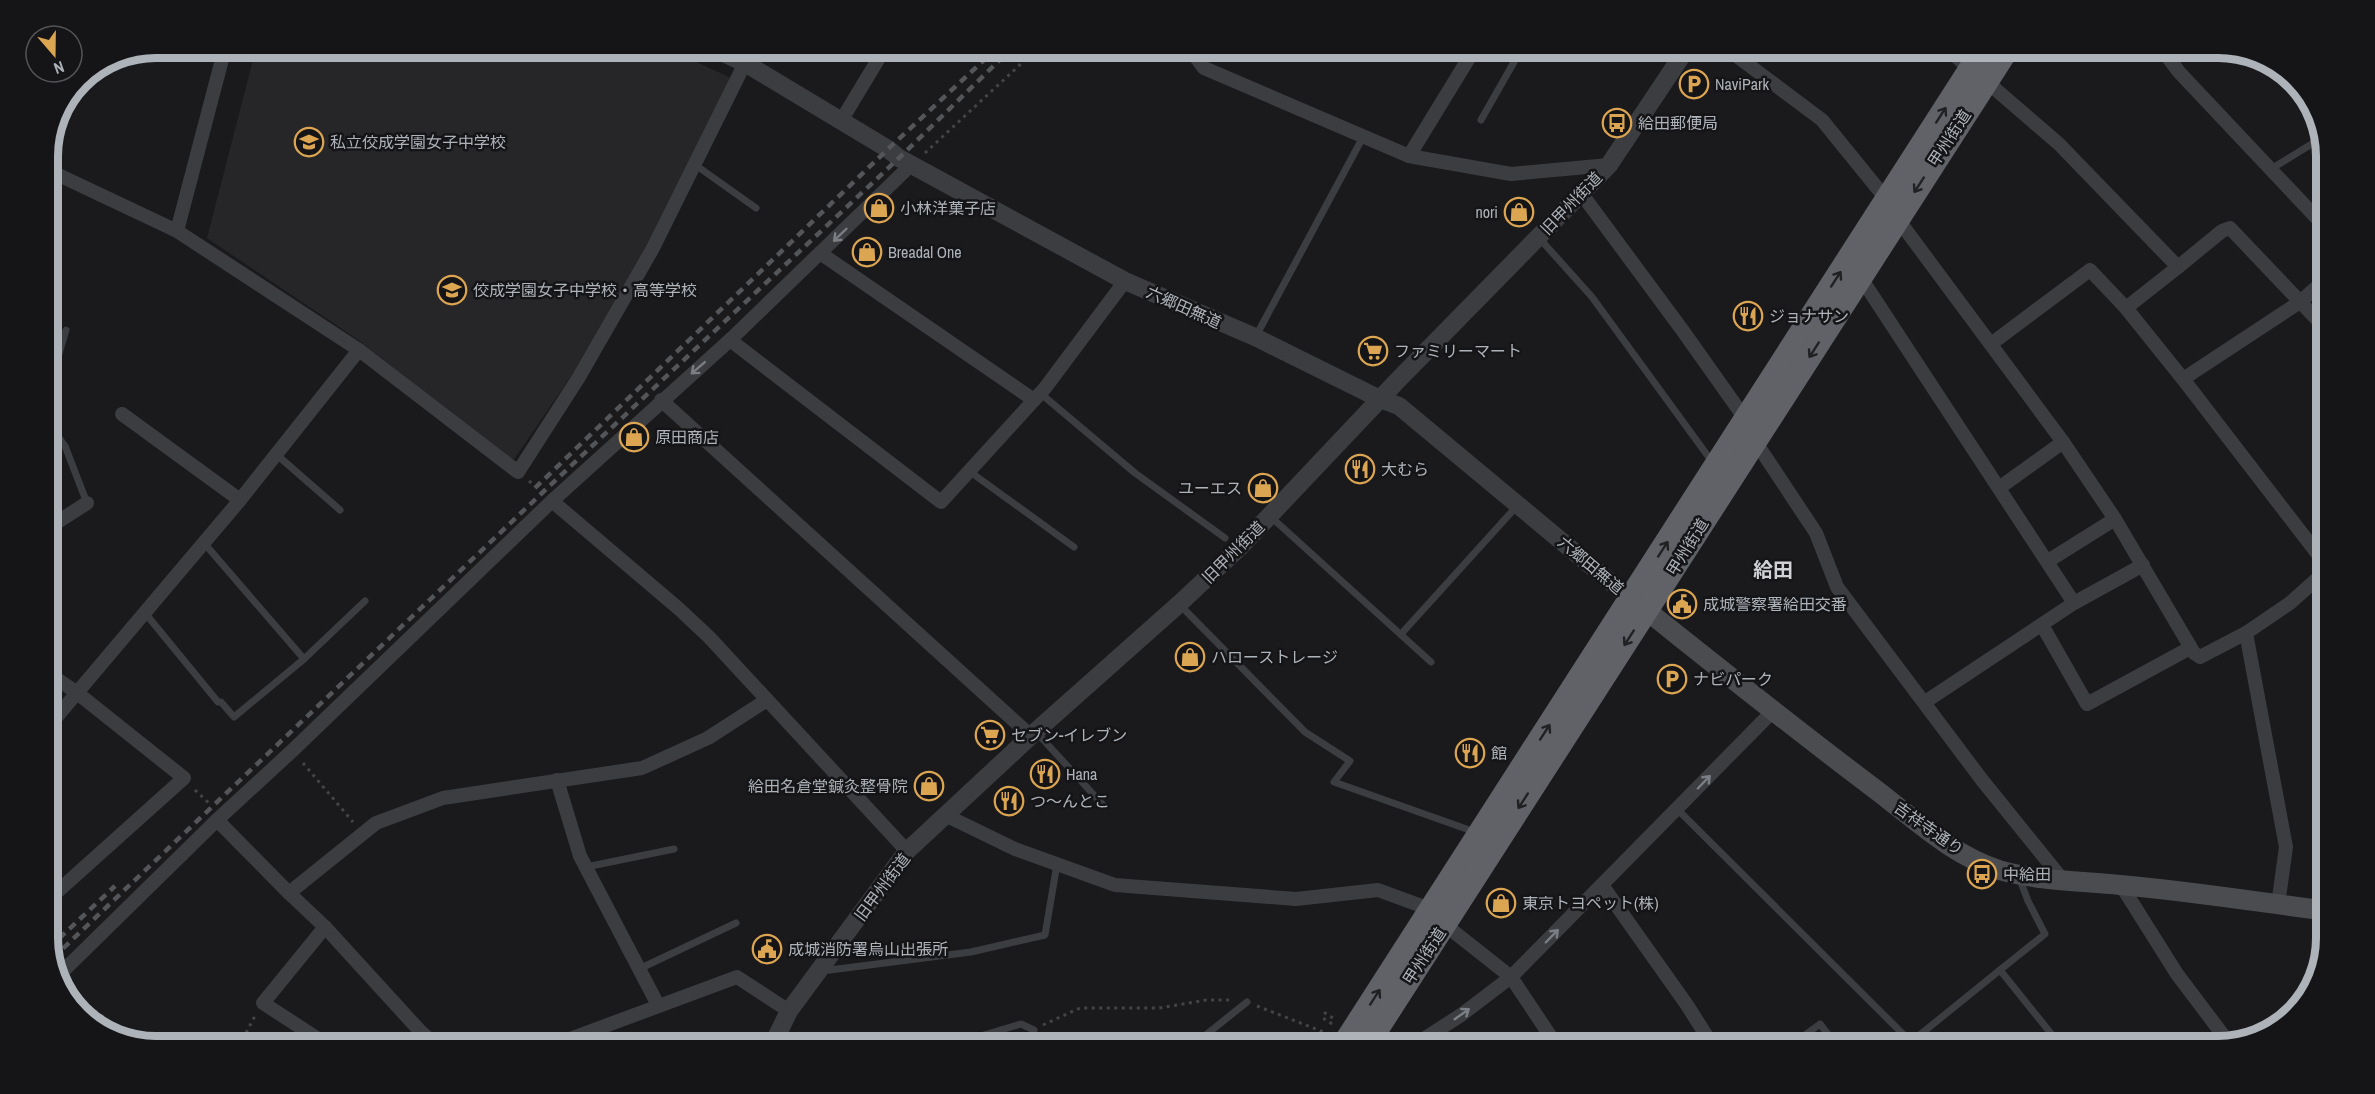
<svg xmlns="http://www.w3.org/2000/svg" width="2375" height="1094" font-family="'Archivo Narrow','Noto Sans JP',sans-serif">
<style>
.built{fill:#262629}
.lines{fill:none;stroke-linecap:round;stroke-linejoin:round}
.path{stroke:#424447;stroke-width:3;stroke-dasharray:3 4.5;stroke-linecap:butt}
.service{stroke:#3c3d41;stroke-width:7}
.minor{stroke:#3c3d41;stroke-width:14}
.tertiary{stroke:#3c3d41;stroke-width:18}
.secondary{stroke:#4a4c50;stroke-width:20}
.trunk{stroke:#606268;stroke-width:24}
.rail{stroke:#535559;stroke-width:4.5;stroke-dasharray:8 6;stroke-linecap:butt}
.oneway{stroke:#202123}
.oneway2{stroke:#7b7e84}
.labels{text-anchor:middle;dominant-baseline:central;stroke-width:5;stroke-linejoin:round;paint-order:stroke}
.poi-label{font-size:16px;fill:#aeb3ba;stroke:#151517;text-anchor:start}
.street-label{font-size:16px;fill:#aeb3ba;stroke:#151517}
.quarter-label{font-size:20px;font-weight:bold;fill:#cfd1d6;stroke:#151517}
.rim{fill:none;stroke:#aeb3ba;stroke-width:8}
</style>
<rect width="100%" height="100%" fill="#1a1a1c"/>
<path class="built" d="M256 48H666L731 78 649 241 573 373 513 461 357 339 207 238Z"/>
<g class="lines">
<g class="path">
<path d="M925 153 1038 48"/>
<path d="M529 481 540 490"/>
<path d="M303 763 353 822"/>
<path d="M195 790 210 804"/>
<path d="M65 988 130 1037 153 1045"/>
<path d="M1257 1006 1326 1033"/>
<path d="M1332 1024 1323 1018 1325 1013 1336 1020"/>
<path d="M1043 1025 1080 1008H1159L1206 1000H1230"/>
<path d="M239 1046 255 1016"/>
</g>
<g class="service">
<path d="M1481 120 1522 48"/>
<path d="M694 164 756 208"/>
<path d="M2271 169 2323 137"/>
<path d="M1540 239 1592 297 1713 463"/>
<path d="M1256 336 1363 137"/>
<path d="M48 391 66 330"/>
<path d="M1040 393 1135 473 1225 538"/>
<path d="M48 423 65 446 87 503"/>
<path d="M277 455 340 510"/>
<path d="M969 471 1074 547"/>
<path d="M1271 517 1431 662"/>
<path d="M204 543 304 659"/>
<path d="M1179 604 1305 732 1350 761 1334 782 1475 832"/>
<path d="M145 613 218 702H221L234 717 304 659 365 601"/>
<path d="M1402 633 1517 506"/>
<path d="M1037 733 1104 806"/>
<path d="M1677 809 1911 1042"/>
<path d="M586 867 674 849"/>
<path d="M639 969 736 923"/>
<path d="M2000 970 2045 934 2028 901 2019 877"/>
<path d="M822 971 971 952 1045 935 1057 864"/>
<path d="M1001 1030 1006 1046"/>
<path d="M940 1046 964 1041 1021 1024 1034 1030"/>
<path d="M1192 1046 1247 1002"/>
<path d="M1790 1046 1820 1024 1837 1046"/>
<path d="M1906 1046 2000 970 2061 1046"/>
</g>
<g class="minor">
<path d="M1189 48 1204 68 1409 156 1511 174 1609 165"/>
<path d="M1726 48 1822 120 1887 200"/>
<path d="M1947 48 1970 69"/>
<path d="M2161 48 2179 72 2327 229"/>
<path d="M1986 81 2059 144 2178 267 2126 308"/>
<path d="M841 121 885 48"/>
<path d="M1409 156 1475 48"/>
<path d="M48 170 177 231 359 350 518 472 579 377 653 248 745 63"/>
<path d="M1581 193 1683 331 1746 420"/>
<path d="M1897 218 2063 442 2115 519 2194 653 2200 657 2246 633"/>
<path d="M177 231 225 48"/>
<path d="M820 253 1034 400"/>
<path d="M2178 267 2222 231 2230 228 2327 330"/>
<path d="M1861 278 2074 603"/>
<path d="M730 340 941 502 1045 388 1125 281"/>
<path d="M1991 344 2090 270 2126 308 2183 379 2327 566"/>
<path d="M2183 379 2300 302 2327 278"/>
<path d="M661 400 1031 736"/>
<path d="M122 414 240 500"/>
<path d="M1755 441 1816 533 1837 587 1982 780 2062 879"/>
<path d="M1999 488 2063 442"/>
<path d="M552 501 678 608 709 637 907 851"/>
<path d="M48 528 87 503"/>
<path d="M2048 561 2115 519"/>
<path d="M2042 625 2087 704 2190 648"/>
<path d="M48 673 76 692 184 778 48 900"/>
<path d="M1925 702 2074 603 2143 565"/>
<path d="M48 727 240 500 359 350"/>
<path d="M557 780 580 856 658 1005"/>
<path d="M945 815 1015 849 1115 885 1296 899 1378 890 1419 905 1430 912"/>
<path d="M217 820 289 893 325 927 420 1031 437 1046"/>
<path d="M1602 885 1687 1005 1713 1046"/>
<path d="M2121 885 2177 974 2229 1043"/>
<path d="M289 893 376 823 443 798 642 768 708 738 767 700"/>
<path d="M2278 905 2286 847 2246 633 2290 603 2327 570"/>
<path d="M1444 924 1511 977 1557 1046"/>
<path d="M325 927 263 1003 329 1046"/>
<path d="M59 975 217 820 293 750 552 501 730 340 912 164"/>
<path d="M1373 1035 1392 1046"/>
<path d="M551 1046 737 977 789 1011"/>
<path d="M1413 1046 1461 1015 1511 977 1772 712"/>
</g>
<g class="tertiary">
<path d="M713 48 745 63 888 149 899 158 1125 281 1255 337 1380 399 1399 406 1631 599"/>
<path d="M772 1046 789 1011 907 851 1035 732 1179 604 1240 547 1398 380 1609 165 1687 48"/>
</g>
<path class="secondary" d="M1636 602C1714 664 1791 726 1871 786 1911 816 1951 855 1999 870 2038 881 2081 881 2120 885 2189 891 2258 902 2327 911"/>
<g class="trunk">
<path d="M1343 1046 1984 48"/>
<path d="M1366 1046 2008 48"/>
</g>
<g class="rail">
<path d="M535 488 888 149 997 48"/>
<path d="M49 948 115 886"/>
<path d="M53 958 542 493 899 158 1012 48"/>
</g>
</g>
<defs><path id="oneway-shaft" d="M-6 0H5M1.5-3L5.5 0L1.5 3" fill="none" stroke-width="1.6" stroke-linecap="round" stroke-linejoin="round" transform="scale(1.5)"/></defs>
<g class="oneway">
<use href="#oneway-shaft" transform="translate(1941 115) rotate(-57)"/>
<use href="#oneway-shaft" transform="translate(1919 185) rotate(123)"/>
<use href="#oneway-shaft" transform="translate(1836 279) rotate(-57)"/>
<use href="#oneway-shaft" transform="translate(1814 350) rotate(123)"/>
<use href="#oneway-shaft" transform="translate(1663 549) rotate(-57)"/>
<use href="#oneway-shaft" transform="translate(1629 638) rotate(123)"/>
<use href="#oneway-shaft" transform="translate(1545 732) rotate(-57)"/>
<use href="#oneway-shaft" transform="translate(1523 801) rotate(123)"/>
<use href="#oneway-shaft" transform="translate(1375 997) rotate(-57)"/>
</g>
<g class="oneway2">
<use href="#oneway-shaft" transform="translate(840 235) rotate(136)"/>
<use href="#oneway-shaft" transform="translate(698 368) rotate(139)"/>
<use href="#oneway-shaft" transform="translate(1704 782) rotate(-46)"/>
<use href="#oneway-shaft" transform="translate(1552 936) rotate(-46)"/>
<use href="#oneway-shaft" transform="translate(1462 1014) rotate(-35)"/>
</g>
<defs>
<g id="parking-ring" transform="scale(1.5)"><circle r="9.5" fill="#151517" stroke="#dca552" stroke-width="1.5"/><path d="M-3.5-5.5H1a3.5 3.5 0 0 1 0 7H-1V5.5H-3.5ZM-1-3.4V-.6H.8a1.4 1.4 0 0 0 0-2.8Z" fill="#dca552"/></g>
<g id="bus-ring" transform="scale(1.5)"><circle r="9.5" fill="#151517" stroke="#dca552" stroke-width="1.5"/><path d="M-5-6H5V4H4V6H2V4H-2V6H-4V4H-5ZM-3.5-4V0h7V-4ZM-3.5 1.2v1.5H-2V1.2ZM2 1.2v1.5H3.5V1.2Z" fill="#dca552"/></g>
<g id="school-ring" transform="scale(1.5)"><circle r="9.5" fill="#151517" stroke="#dca552" stroke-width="1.5"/><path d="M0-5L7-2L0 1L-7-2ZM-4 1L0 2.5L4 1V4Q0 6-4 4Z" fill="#dca552"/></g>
<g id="shop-ring" transform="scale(1.5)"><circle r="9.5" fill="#151517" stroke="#dca552" stroke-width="1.5"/><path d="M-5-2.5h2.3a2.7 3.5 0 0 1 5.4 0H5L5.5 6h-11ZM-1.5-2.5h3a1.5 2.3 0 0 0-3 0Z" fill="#dca552"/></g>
<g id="restaurant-ring" transform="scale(1.5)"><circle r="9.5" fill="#151517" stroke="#dca552" stroke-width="1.5"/><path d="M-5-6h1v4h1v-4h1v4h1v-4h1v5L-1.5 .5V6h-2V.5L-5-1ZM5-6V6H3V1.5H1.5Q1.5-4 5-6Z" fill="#dca552"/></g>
<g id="supermarket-ring" transform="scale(1.5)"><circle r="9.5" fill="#151517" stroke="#dca552" stroke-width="1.5"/><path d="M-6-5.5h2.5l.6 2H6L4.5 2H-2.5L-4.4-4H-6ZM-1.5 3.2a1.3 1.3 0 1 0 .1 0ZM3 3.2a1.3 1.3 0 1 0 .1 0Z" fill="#dca552"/></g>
<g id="civic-ring" transform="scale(1.5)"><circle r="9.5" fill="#151517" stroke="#dca552" stroke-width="1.5"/><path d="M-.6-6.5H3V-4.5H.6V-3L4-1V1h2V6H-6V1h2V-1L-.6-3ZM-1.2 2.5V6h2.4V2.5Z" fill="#dca552"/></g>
</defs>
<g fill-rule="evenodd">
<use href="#parking-ring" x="1694" y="84"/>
<use href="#bus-ring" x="1617" y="123"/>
<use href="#school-ring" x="309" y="142"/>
<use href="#shop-ring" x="879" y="208"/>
<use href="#shop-ring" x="1519" y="212"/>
<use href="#shop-ring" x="867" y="252"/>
<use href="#school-ring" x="452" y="290"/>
<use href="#restaurant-ring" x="1748" y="316"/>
<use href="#supermarket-ring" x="1373" y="351"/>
<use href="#shop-ring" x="634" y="437"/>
<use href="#restaurant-ring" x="1360" y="469"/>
<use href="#shop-ring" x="1263" y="488"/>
<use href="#civic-ring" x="1682" y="604"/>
<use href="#shop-ring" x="1190" y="657"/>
<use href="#parking-ring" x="1672" y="679"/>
<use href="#supermarket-ring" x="990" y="735"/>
<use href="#restaurant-ring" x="1470" y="753"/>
<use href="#restaurant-ring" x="1045" y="774"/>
<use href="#shop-ring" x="929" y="786"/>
<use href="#restaurant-ring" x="1009" y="801"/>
<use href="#bus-ring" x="1982" y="874"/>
<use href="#shop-ring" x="1501" y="903"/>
<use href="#civic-ring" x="767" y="949"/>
</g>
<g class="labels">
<g class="poi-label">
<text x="1715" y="84">NaviPark</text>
<text x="1638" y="123">給田郵便局</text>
<text x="330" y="142">私立佼成学園女子中学校</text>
<text x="900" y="208">小林洋菓子店</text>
<text x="1498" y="212" text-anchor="end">nori</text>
<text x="888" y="252">Breadal One</text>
<text x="473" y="290">佼成学園女子中学校・高等学校</text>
<text x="1769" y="316">ジョナサン</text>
<text x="1394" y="351">ファミリーマート</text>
<text x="655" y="437">原田商店</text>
<text x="1381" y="469">大むら</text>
<text x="1242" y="488" text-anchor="end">ユーエス</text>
<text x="1703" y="604">成城警察署給田交番</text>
<text x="1211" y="657">ハローストレージ</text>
<text x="1693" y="679">ナビパーク</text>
<text x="1011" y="735">セブン-イレブン</text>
<text x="1491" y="753">館</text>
<text x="1066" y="774">Hana</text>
<text x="908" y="786" text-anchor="end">給田名倉堂鍼灸整骨院</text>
<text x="1030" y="801">つ～んとこ</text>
<text x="2003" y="874">中給田</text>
<text x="1522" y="903">東京トヨペット(株)</text>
<text x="788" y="949">成城消防署烏山出張所</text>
</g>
<g class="street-label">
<text transform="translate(1949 138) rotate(-57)">甲州街道</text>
<text transform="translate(1571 203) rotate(-46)">旧甲州街道</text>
<text transform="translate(1184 307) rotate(24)">六郷田無道</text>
<text transform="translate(1687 547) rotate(-58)">甲州街道</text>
<text transform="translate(1233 552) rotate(-45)">旧甲州街道</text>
<text transform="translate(1591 565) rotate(40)">六郷田無道</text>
<text transform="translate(1929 828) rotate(35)">吉祥寺通り</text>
<text transform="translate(882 887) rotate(-53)">旧甲州街道</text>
<text transform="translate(1424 956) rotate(-57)">甲州街道</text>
</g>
<g class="quarter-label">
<text x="1773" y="569">給田</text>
</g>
</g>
<path d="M0 0H2375V1094H0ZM156 58H2218A98 98 0 0 1 2316 156V938A98 98 0 0 1 2218 1036H156A98 98 0 0 1 58 938V156A98 98 0 0 1 156 58Z" fill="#151517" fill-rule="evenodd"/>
<path class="rim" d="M156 58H2218A98 98 0 0 1 2316 156V938A98 98 0 0 1 2218 1036H156A98 98 0 0 1 58 938V156A98 98 0 0 1 156 58Z"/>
<g transform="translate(54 54) rotate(160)"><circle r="28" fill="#151517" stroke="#525458" stroke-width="1.5"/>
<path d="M0-4.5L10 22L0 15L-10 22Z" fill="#dca552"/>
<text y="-9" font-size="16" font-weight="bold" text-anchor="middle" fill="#aeb3ba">N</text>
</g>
</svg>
